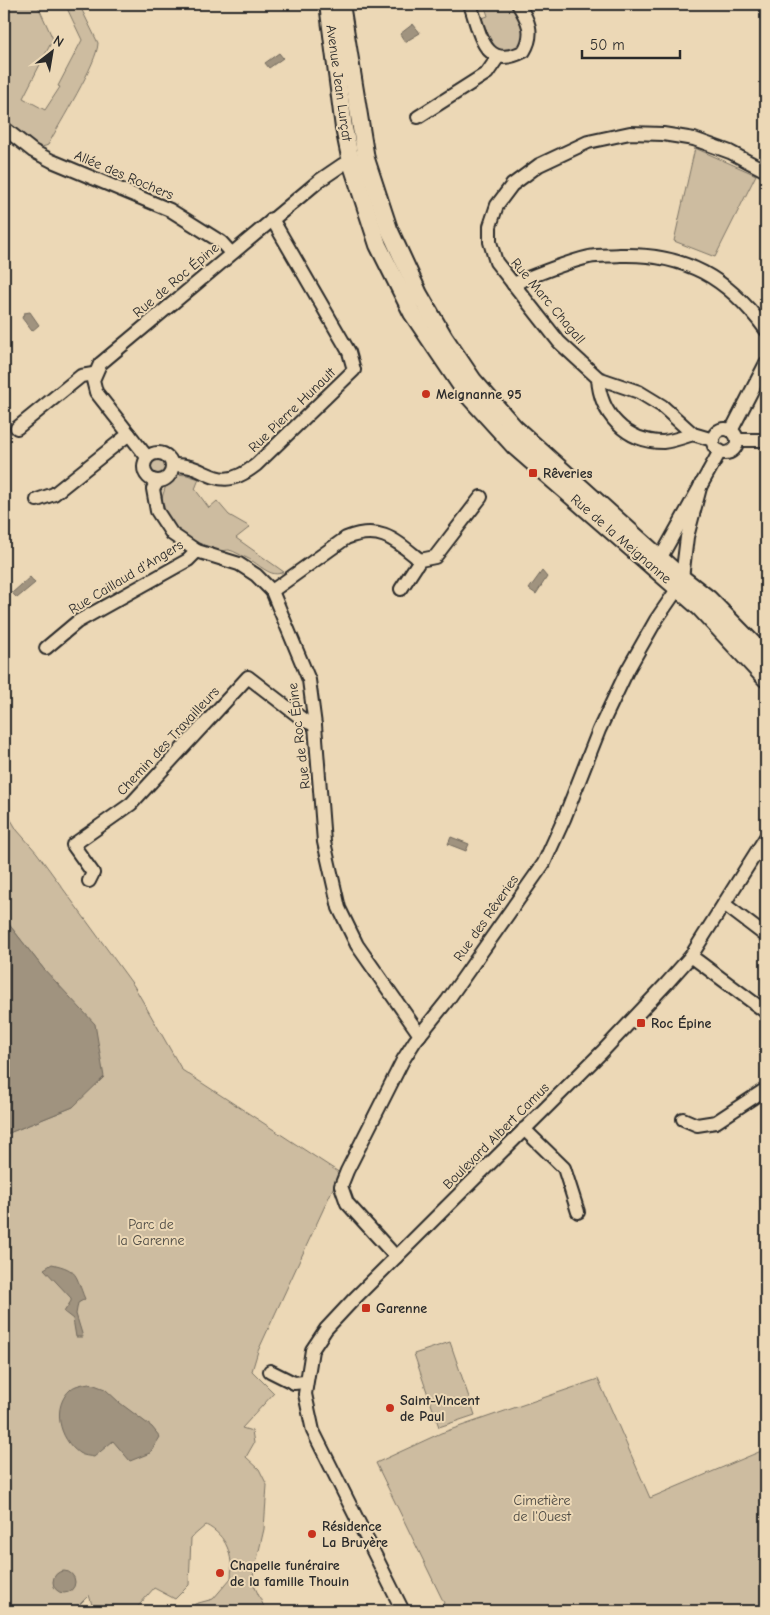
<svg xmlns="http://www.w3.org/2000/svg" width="770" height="1615" font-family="'Comic Neue',sans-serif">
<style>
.green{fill:#cdbca0;stroke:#7c7466}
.water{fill:#a0937f;stroke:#71695d}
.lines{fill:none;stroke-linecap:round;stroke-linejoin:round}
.minor-casing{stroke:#2b2b2b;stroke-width:16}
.tertiary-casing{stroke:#2b2b2b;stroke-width:20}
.minor{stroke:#ecd8b6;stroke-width:12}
.tertiary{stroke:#ecd8b6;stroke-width:16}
.poi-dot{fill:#c8321e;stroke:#ecd8b6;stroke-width:2}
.labels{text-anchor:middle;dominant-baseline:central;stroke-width:4;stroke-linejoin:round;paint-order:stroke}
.street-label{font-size:14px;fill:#2b2b2b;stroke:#ecd8b6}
.poi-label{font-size:14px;font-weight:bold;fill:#2b2b2b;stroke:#ecd8b6;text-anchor:start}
.park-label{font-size:14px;fill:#4b4842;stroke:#ecd8b6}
</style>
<rect width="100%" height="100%" fill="#ecd8b6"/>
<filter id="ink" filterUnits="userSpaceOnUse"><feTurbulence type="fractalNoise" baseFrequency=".02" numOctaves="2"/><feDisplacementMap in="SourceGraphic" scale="10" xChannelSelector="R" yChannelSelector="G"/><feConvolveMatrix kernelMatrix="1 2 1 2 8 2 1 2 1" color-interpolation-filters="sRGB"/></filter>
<g filter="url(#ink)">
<g class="green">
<path d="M4 4H37L53 39 23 98 45 110 60 87 58 86 82 40 65 4H79L98 43C98 62 59 124 48 145 34 153 14 129 4 119Z"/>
<path d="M484 4H513L523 20 525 41 515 52 492 50 479 19 488 16Z"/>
<path d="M695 148 756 175 715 257 674 241Z"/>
<circle cx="158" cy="468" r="10"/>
<path d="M176 474 187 475 199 479 195 489 209 508 217 501 229 515 250 527 236 538 284 572C270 579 260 564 247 558 242 556 234 551 229 550 225 550 221 552 217 550 192 542 168 528 161 501L166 485Z"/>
<path d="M4 808 17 830 37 853 134 986 182 1070 340 1173 258 1351 252 1371 274 1393 242 1428 252 1431 254 1443 246 1457 259 1469 267 1485 264 1529 252 1581 266 1611H188L195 1604 213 1599 231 1578C233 1555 227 1536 206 1525L191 1538 189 1585 175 1599 154 1588 134 1611H94L89 1595 73 1611H4V1135L73 1107 43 968 4 918Z"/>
<path d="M450 1342 475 1415 439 1427 414 1354Z"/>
<path d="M598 1379 650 1498 766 1449V1611H436L444 1603 376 1463 441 1433Z"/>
</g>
<g class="water">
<path d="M413 24 420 33 405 42 400 34Z"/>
<path d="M279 53 283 58 269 68 265 63Z"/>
<path d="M30 312 39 325 32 331 22 318 24 313Z"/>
<path d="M542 571 547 577 536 594 529 589Z"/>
<path d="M30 577 35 583 17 598 12 593Z"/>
<path d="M451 837 469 844 466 851 448 844Z"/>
<path d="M4 918 43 968 95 1024 104 1077 73 1107 4 1135Z"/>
<path d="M52 1264C79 1270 75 1275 85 1299L78 1303 76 1314 83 1337H76L73 1319 64 1312 71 1301V1298L44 1269Z"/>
<path d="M89 1383 105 1389 120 1403 152 1427 160 1437 150 1453 130 1461 113 1441 94 1457C90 1456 83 1456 79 1453 59 1439 51 1406 71 1389 75 1385 84 1384 89 1383Z"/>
<circle cx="64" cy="1582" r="11"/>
</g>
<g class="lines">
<g class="minor-casing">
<g id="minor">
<path d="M470 4C480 33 484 72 524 51 535 33 528 20 518 4"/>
<path d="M418 117 487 73 498 57"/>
<path d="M4 128 33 151 52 161 170 210 221 242 231 253"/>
<path d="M513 284C538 274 563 263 589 257 599 255 610 256 620 255 685 253 728 278 766 330"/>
<path d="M598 378C600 414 626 442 663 442 673 441 684 437 693 434"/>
<path d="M17 428 81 376 93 374"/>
<circle cx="725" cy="441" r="12"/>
<path d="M731 431 766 363"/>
<path d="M713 440 693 434 662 406 639 392 598 378 559 342 496 262 490 242V226L497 205 512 185 539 165 588 142 630 133 663 134 694 139 730 152 766 171"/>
<path d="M737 440H766"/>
<circle cx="158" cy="467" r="14"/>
<path d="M147 457 96 392 93 380 100 364 320 180 342 165 360 160"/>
<path d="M172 465C209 463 215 497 256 465L354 370 349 352 272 219"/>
<path d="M158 481 153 489 157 511 172 534 197 551 239 564 256 575 272 591 309 680 315 725 324 842 339 908 357 945 420 1035"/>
<path d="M37 500 54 494 129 434"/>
<path d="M656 566 720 451"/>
<path d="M401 589 420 560 435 557 481 497"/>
<path d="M272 591 346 538C380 525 394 539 420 560"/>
<path d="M46 648 77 622 188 560 197 551"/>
<path d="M89 881 93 873 73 845 131 804 248 677 305 721 315 725"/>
<path d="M724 904 766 936"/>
<path d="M691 956 766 1012"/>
<path d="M683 1119 697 1125 716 1122 766 1089"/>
<path d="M524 1129 564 1168 578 1212"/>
<path d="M396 1257 347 1203 341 1186 347 1171 403 1060 415 1041 447 1001 544 863 564 819 599 730 627 671 656 620 678 588 682 578 687 537 701 484"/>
<path d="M270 1371 294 1383 305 1382"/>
<path d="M403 1611 313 1431 305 1394 312 1350 326 1329 354 1299 602 1052 667 983 691 956 766 837"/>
</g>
</g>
<g class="tertiary-casing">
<g id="tertiary">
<path d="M328 4 344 128 351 162 378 245 412 313 466 393 515 447 700 608 766 679"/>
<path d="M341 4 366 159 389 229 419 294 444 337 473 380 515 428 682 578 709 599 766 657"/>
</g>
</g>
<use href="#minor" class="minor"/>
<use href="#tertiary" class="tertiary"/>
</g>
</g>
<g class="poi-dot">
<circle cx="426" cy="394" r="5"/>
<rect x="528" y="468" width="10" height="10" rx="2.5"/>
<rect x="636" y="1018" width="10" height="10" rx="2.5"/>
<rect x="361" y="1303" width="10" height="10" rx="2.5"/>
<circle cx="390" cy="1408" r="5"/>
<circle cx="312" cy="1534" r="5"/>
<circle cx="220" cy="1573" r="5"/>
</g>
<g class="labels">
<g class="street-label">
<text transform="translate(339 83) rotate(82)">Avenue Jean Lurçat</text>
<text transform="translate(124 175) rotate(23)">Allée des Rochers</text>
<text transform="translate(176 280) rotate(-40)">Rue de Roc Épine</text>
<text transform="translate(548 301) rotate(50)">Rue Marc Chagall</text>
<text transform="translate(292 410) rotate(-44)">Rue Pierre Hunault</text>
<text transform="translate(621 539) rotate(41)">Rue de la Meignanne</text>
<text transform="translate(126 577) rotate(-31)">Rue Caillaud d'Angers</text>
<text transform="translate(299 736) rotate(-97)">Rue de Roc Épine</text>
<text transform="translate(168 741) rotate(-47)">Chemin des Travailleurs</text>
<text transform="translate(486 918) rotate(-55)">Rue des Rêveries</text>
<text transform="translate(496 1136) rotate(-45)">Boulevard Albert Camus</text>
</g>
<g class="poi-label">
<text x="436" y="394">Meignanne 95</text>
<text x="543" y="473">Rêveries</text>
<text x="651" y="1023">Roc Épine</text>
<text x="376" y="1308">Garenne</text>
<text x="400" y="1400">Saint-Vincent<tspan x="400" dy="16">de Paul</tspan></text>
<text x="322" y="1526">Résidence<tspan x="322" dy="16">La Bruyère</tspan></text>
<text x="230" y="1565">Chapelle funéraire<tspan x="230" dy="16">de la famille Thouin</tspan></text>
</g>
<g class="park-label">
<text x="151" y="1224">Parc de<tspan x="151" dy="16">la Garenne</tspan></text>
<text x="542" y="1500">Cimetière<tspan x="542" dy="16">de l'Ouest</tspan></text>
</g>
</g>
<rect width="770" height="1615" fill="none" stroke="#ecd8b6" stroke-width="20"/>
<rect x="10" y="10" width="750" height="1595" fill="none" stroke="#2b2b2b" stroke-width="2" filter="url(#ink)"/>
<g transform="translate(52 52) rotate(31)" stroke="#ecd8b6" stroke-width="4" paint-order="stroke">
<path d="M0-4L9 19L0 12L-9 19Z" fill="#2b2b2b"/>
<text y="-8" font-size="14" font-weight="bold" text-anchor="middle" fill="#2b2b2b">N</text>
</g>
<path d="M582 50v8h98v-8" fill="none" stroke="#2b2b2b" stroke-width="2.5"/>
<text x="590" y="50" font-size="15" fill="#2b2b2b" stroke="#ecd8b6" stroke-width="4" paint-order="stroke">50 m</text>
</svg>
